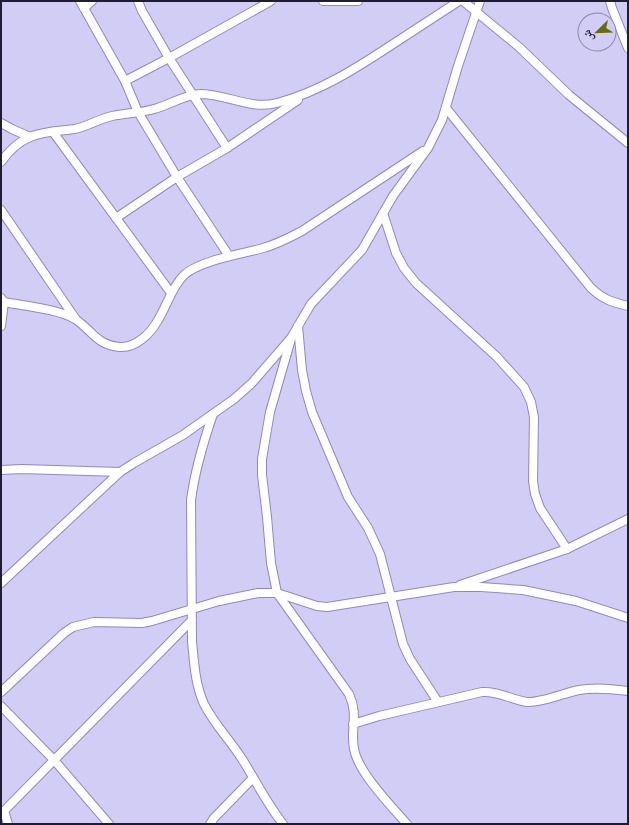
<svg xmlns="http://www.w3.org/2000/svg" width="629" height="825" font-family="'Fira Sans Condensed','Noto Naskh Arabic',sans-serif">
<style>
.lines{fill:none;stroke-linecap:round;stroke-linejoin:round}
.minor-casing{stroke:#9187c6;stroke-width:10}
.minor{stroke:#fff;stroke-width:8}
</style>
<rect width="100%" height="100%" fill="#d2cdf5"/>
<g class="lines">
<g class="minor-casing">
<g id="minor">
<path d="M80 1 125 81 138 112 177 177 229 256"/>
<path d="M138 1 142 11 169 58 227 148"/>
<path d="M323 1H358"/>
<path d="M463 1 519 47 569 95 628 143"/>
<path d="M610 1 612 8 628 48"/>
<path d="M84 8 92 1"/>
<path d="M125 81 169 58 271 1"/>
<path d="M446 108 591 288C604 300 612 302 628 306"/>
<path d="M1 123 12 129 30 137"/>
<path d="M53 132 171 293"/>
<path d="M1 162C8 152 18 142 30 137 44 131 60 131 75 129 88 126 99 119 112 116 126 113 141 113 154 109 169 105 184 95 200 94 227 94 250 110 277 103 319 92 355 69 390 46 413 31 436 16 459 1"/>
<path d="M1 210 75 318"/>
<path d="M383 213 396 253 404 268 416 283 497 357 524 387 531 402 534 417 533 481 535 494 540 508 567 549"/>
<path d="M116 218 177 177 227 148 298 100"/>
<path d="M1 298 4 302C25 306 58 309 75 319 92 330 96 345 120 347 136 348 151 333 158 320 167 306 171 288 184 275 199 261 240 254 260 249 275 245 289 238 302 231L423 151"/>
<path d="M1 326 4 302"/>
<path d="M298 326 302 370 306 391 312 412 348 497 368 528 380 554 403 644 410 659 438 702"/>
<path d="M291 339 270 412 262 459V475L267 517 271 563 277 593 349 694C359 716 350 728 354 749 358 772 391 806 407 824"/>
<path d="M213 414C203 443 195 470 191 500L192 641C194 662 195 684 204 704 214 724 230 740 242 759 256 781 267 804 283 824"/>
<path d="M1 470 22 469 120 472"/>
<path d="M1 583 120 472 134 463 183 435 234 399 252 383 291 338 311 304 362 250 393 196 428 148 442 120 458 66 480 1"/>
<path d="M460 585 567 549 628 519"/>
<path d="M1 692 64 633 73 627 94 622 142 623 152 621 219 601 258 593H277L317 606 327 607 454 587H481L523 590 576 601 628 618"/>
<path d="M1 706 54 760 109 824"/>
<path d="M353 724 379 716 482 692C500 691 511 700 527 702 541 703 564 693 579 690 595 687 612 689 628 691"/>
<path d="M4 811 8 824"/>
<path d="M1 814 192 620"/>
<path d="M210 824 214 818 253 778"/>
</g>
</g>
<use href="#minor" class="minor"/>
</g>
<rect width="629" height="825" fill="none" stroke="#201c34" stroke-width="4"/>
<g transform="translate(597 32) rotate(247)"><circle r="19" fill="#d2cdf5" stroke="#8b86a8"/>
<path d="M0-3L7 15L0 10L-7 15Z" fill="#696b0a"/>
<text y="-6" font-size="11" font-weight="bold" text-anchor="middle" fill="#201c34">ش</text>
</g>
</svg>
